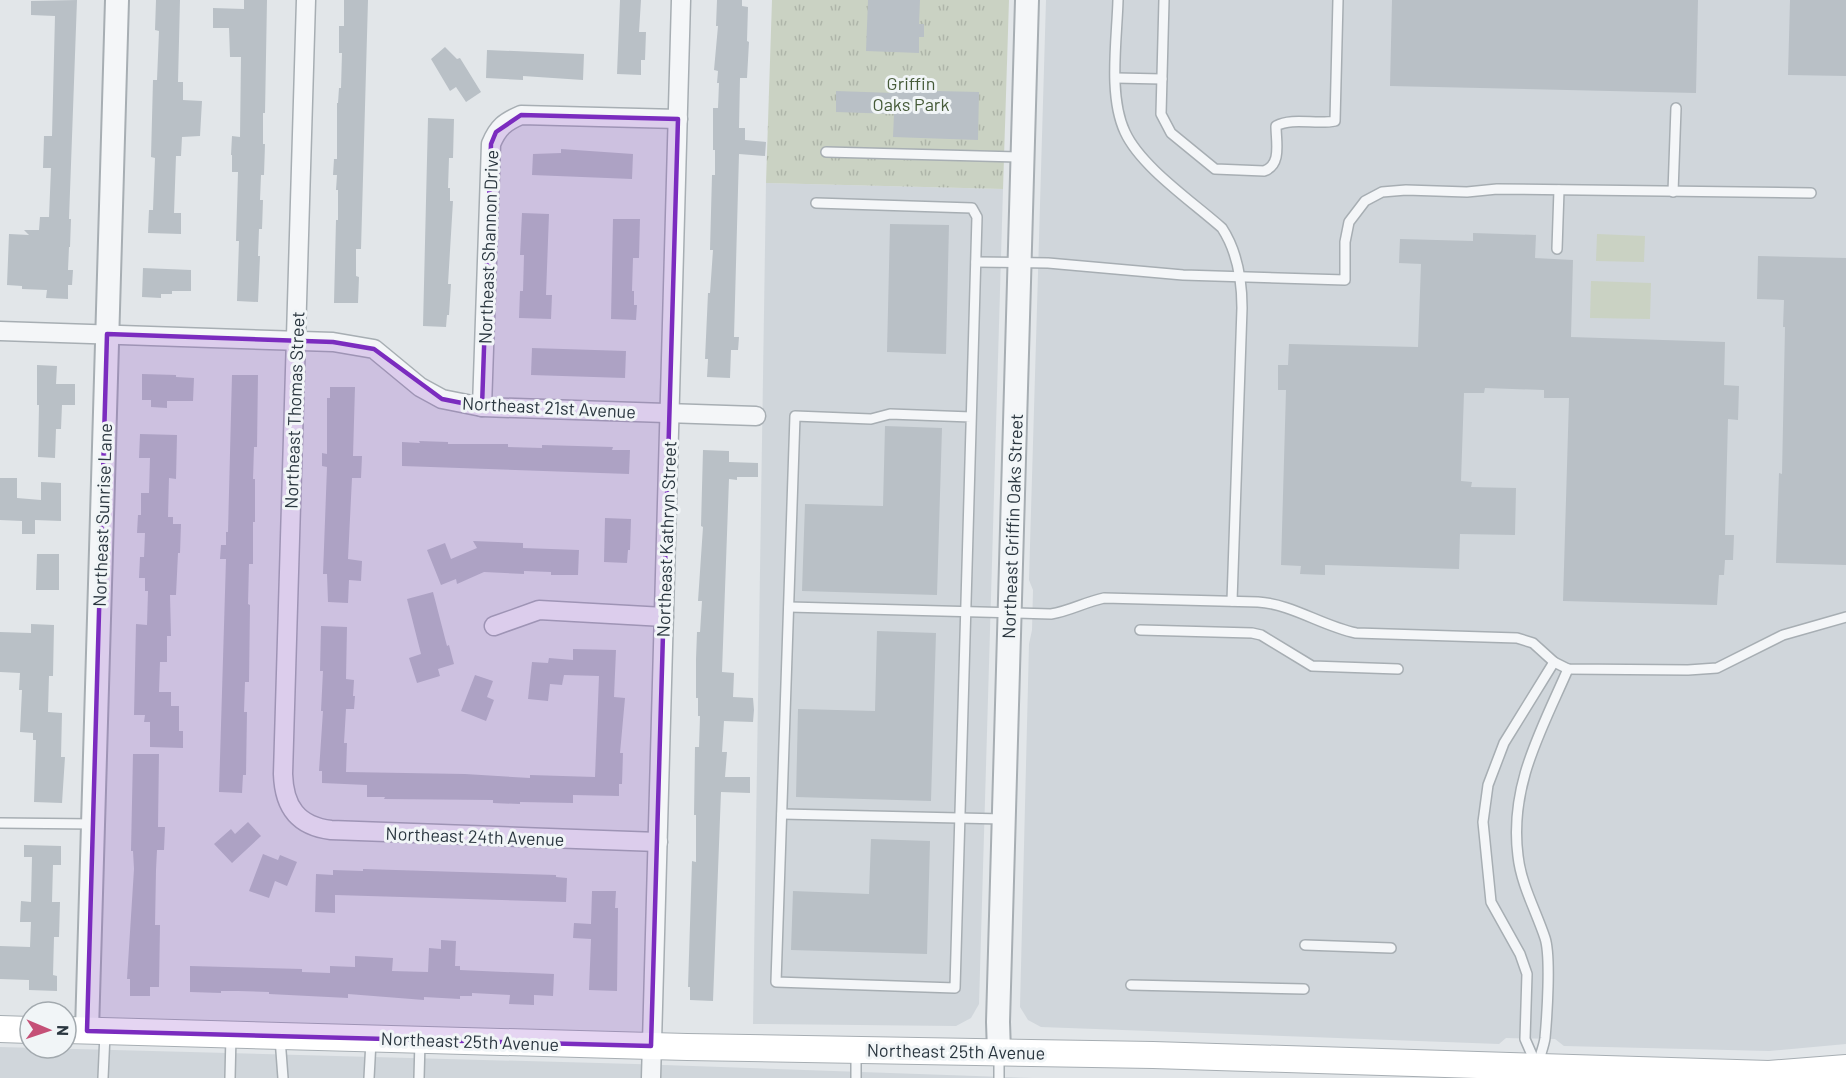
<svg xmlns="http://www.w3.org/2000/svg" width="1846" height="1078" font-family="Barlow,sans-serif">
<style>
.built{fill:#d0d6db}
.grass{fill:url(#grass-tufts)}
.pitch{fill:#cad2c3}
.building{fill:#b9c0c6}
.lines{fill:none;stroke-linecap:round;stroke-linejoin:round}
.service-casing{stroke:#a7aeb3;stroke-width:12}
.minor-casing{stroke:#a7aeb3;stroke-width:21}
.tertiary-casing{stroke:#a7aeb3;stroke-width:26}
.secondary-casing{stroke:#a7aeb3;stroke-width:28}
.service{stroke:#f4f6f8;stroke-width:9}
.minor{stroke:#f4f6f8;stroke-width:18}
.tertiary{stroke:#f4f6f8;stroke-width:22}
.secondary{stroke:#fff;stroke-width:26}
.marked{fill:#7b2cbf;fill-opacity:0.2;stroke:#7b2cbf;stroke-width:4.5;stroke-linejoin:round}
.labels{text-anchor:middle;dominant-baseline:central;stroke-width:6;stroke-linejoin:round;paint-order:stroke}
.park-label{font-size:18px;fill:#465b39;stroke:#f1f5f7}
.street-label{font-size:18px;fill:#2b3740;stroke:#f1f5f7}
</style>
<defs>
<pattern id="grass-tufts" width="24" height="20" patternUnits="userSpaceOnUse" patternTransform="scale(1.5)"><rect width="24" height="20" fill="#cad2c3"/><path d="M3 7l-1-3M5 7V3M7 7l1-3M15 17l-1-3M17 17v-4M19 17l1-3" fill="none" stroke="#aeb5a9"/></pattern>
</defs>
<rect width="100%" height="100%" fill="#e2e6e9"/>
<g class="built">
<path d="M1046 0H1846V1044L1769 1051 1564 1046 1555 1039 1506 1038 1499 1044 1041 1027 1028 1020 1020 1007 1029 644 1032 630 1033 590 1029 580Z"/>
<path d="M766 183 1003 189 979 1004 971 1018 956 1026 753 1024Z"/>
<path d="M0 1047 635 1064 1033 1078H0Z"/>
</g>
<path class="grass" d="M772 0H1009L1003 189 766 183Z"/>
<g class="pitch">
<path d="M1597 234 1645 236 1644 262 1596 261Z"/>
<path d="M1591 281 1651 283 1650 319 1590 318Z"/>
</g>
<g class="building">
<path d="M77 0 69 219H71L70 247H69L68 270H73L72 285H68V299L46 298 47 290 22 289V286L7 285 9 234 29 235 24 230H39L40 217H49L51 168H43L44 136H52L55 16 31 15V1Z"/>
<path d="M156 0H180L178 82H183V100L202 101 200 136 182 137 181 156H176L174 213H181V234L148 233 149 210H153L155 158 151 157 153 80H157L159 31 155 30Z"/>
<path d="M244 0H267L265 113H263V144H265L264 175H261L260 200H263L262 229H259L258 256H260L258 302 237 301 239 241H236L238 172H232V155H231L232 136 240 137 241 57H230L229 28H213V8L244 9Z"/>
<path d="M344 0H368L361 249H356V276L359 277 358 303H334L336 220H338V190H336L337 175H333L334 159H337V103H338L339 88H341L342 53H339V26H344Z"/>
<path d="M620 0H641L639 32H646L645 60H641V75L617 74Z"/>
<path d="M717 0H742V6L748 7 747 41 749 42 747 78H740L739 128H745V140L766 142 765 156 739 154 734 337H739L738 350H731L730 378 707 377 708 359H705L708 293H710L713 250H710L712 175H715V150H713V108H718L719 83H717L718 71 714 70 718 26H716Z"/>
<path d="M868 0H920L919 24H924V37H919V53L866 51Z"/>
<path d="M1392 0H1698L1696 93 1390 86Z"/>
<path d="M1790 0H1846V76L1788 75Z"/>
<path d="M445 47 457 59 460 58 481 92 466 102 456 87 450 91 431 59Z"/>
<path d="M487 50 584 54 583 80 523 76V80L486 78Z"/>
<path d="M894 90 979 92 978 140 893 137 894 114 836 112V91L894 93Z"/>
<path d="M428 118 454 119 453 158H449L448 188H450V201H453L448 284H451L449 315H447L446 327 423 326Z"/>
<path d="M561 149 633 154 632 179 532 175 533 154 561 153Z"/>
<path d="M522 213 549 214 546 295H552L551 319 519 318 520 291H523L524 255H520Z"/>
<path d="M613 219H640L639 258H633L632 291H634V305H637L636 320 611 319Z"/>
<path d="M890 224 949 225 946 354 887 352Z"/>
<path d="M1473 233 1536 235 1535 258 1573 260 1571 337 1725 342 1724 385 1739 386 1738 420 1728 419 1725 535H1734L1733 560H1725L1724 575H1719L1717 605 1563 601 1569 398H1544V390L1485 388 1484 393H1464L1461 481 1472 482 1471 487 1516 488 1515 535 1460 534 1459 569 1325 565V575L1300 574 1301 566 1281 565 1286 390H1278V365H1288L1289 344 1418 347 1421 264 1399 263 1400 239 1473 241Z"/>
<path d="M1758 256 1846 258V565L1776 563 1779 473 1782 474 1785 327H1783L1784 300 1757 299Z"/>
<path d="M143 268 191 270V291H172V294H161V298L142 297Z"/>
<path d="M532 348 626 351 625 378 531 375Z"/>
<path d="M37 365 57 366 56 384H75V405H62L61 429H56L55 458 38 457 39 405H37Z"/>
<path d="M142 374 176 375V377L194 378 193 401H167V408L151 407V400H142Z"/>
<path d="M232 375H258L257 447H254L253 479H255V522H253V564H249L248 604 250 605 249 682H245L244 712H247L246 775H243L242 793 219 792 226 559H220L221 545H226V532H228Z"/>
<path d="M330 387H355L353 456H362L361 478H352L348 559 362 561 361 581 349 580 348 603 328 602 327 574H323L327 467 322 466V453L327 454V398H330Z"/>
<path d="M885 426 942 428 937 595 802 591 805 504 883 506Z"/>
<path d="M140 434 177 435 176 479 169 478 168 517H173V524H181L180 553H178L176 595H170L171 636H167V662H160L159 692H171V706H179V731H183V748L150 747V722H144L145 715H134L136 624 147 625 148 591H145V578H139L140 557H144L145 533H137L138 515H141V493H149L150 458H139Z"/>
<path d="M419 441 448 442V444H508V447L542 448V445L613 447 612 450H630L629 474 402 466V442L420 443Z"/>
<path d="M703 450 729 451V462L758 463V477H737V480L729 479 722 672 734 673 733 697 753 698 754 710 753 722 724 721 722 752H727L725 777H750V793L721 792 713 1001 690 1000V987H688L692 861 696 862V815H694L695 747H699L700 716H698V698H696V659L697 632H700L702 601H698L703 527 701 526Z"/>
<path d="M0 478H17V498L41 500V482L61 483V521L35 520V534H22V521L0 520Z"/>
<path d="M605 518 631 519 630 550H628L627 563 604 562Z"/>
<path d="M473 541 523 543V548L579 550 578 575H551V572L524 571V574L484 572 457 584 456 579 441 585 427 550 445 543 451 559 477 548Z"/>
<path d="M37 554H59V590H36Z"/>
<path d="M433 592 447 646 449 645 454 664 438 669 440 676 417 683 409 658 421 654 407 599Z"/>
<path d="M31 624 54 625 53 676H49L48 712 62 713 61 757H65L62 803 34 802 36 740H33V733L20 732 22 690H19L20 673 0 672V632L31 633Z"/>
<path d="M321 626 347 627 346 679 354 680 353 696H355L354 709H346L344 743H347L346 772 465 774 530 778V775L595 777 599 676 564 675 562 685 550 684 548 701 528 699 532 662 548 663 549 658 573 660V649L616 650 614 697 625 698 620 753H623L622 784H619V796L573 795V803L520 802V804L493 803V800L384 799 385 797H367V785L322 783V771H319L323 711H321L323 671H320Z"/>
<path d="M877 631 936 633 931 801 796 797 798 709 875 711Z"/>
<path d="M475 675 493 681 487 697 494 700 486 721 461 711Z"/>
<path d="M133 754H159L158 827H165L164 850H157L156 870 155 925H160L159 987H150V996H130V979H127L134 869 133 851H131Z"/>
<path d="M248 822 261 836 232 863 214 844 231 829 235 834Z"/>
<path d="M871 839 930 841 927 954 791 950 793 891 869 894Z"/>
<path d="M24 845 61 846V865H53L52 902H60L59 937H54L53 975 57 976V991L29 990V980L0 979V946L30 947 31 922H20L21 901 31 902 32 857H24Z"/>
<path d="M263 854 278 860 280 855 297 862 287 886 275 881 269 898 249 891Z"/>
<path d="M363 869 556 875V877L567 878 566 902 335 895V913L315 912 316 874 333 875V870L363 871Z"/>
<path d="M592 891H616L615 908H618L617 991 589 990 591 939 573 938 574 923 591 924Z"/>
<path d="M441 940 456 941 455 966H460V970L554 974 553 996 534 995V1005L509 1004 510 995 472 993V996H460V999L424 997V1000L348 994V998L269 994V992L238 991H221V993L190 992V966L302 969V972L330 973V966L355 967V956L393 958 392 971 428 972 429 948 441 949Z"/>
</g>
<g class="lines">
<g class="service-casing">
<g id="service">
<path d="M1118 0C1117 39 1108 96 1125 132 1141 167 1193 202 1222 228 1237 251 1242 280 1242 308L1232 601"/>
<path d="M1164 0 1161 114 1171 133 1215 169 1264 171C1282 165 1276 142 1276 126 1293 117 1316 125 1335 121L1338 0"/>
<path d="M1116 78 1162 79"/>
<path d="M826 152 1022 157"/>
<path d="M1673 192 1676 108"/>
<path d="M816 203 972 208 977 217 955 988 776 982 795 416 871 419 890 414 971 417"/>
<path d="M1557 249 1559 190"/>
<path d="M976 262 1048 263 1183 275 1345 280V242L1349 222 1365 201 1382 192 1406 190 1467 192 1497 189 1811 193"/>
<path d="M789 607 1051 614C1070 611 1085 602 1104 598L1258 602C1292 604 1322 626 1356 633L1517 638 1533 643 1554 662 1568 669 1688 670 1717 668 1783 635 1846 617"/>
<path d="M1140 630 1252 633 1261 635 1312 666 1398 669"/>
<path d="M782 814 1003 819"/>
<path d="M0 823 93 824"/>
<path d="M1305 945 1391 948"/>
<path d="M1131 985 1304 989"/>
<path d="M280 1038 283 1078"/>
<path d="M856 1050V1078"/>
<path d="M999 1054V1078"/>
<path d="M1536 1064 1525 1039 1527 974 1520 954 1491 902 1483 822 1488 785 1504 743 1554 662"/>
<path d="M1538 1064C1540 1055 1544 1046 1545 1038 1547 1016 1551 956 1545 938 1536 911 1521 884 1518 856 1509 786 1541 731 1568 669"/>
<path d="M103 1078 105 1034"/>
<path d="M230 1078 231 1035"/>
<path d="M369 1078 371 1041"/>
<path d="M419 1078 420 1041"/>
</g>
</g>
<g class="minor-casing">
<g id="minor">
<path d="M306 0 283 774C284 806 297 826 331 830L658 842"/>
<path d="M0 331 333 342 374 349 420 387 442 399 482 407 756 416"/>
<path d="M482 407 491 144C498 127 505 122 521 115L678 119"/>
<path d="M494 626 539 610 664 617"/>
<path d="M651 1078 681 0"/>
</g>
</g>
<g class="tertiary-casing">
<g id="tertiary">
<path d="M87 1031 117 0"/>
<path d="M999 1052 998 1022 1027 0"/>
</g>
</g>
<g class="secondary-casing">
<g id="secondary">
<path d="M0 1029 30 1030"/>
<path d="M66 1030 687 1047 1153 1055 1769 1074 1846 1068"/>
</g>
</g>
<use href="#service" class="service"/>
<use href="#minor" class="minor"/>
<use href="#tertiary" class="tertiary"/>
<use href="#secondary" class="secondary"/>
</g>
<path class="marked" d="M521 115 678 119 651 1046 87 1031 107 334 333 342 374 349 442 399 482 407 491 144 496 132Z"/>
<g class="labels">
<g class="park-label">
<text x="911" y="83">Griffin<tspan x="911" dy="21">Oaks Park</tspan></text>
</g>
<g class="street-label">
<text transform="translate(488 247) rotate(-88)">Northeast Shannon Drive</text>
<text transform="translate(549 407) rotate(3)">Northeast 21st Avenue</text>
<text transform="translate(294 410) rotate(-88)">Northeast Thomas Street</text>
<text transform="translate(102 515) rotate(-88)">Northeast Sunrise Lane</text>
<text transform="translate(1012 526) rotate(-88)">Northeast Griffin Oaks Street</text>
<text transform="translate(666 539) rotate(-88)">Northeast Kathryn Street</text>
<text transform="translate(475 836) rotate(2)">Northeast 24th Avenue</text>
<text transform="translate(470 1041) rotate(2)">Northeast 25th Avenue</text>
<text transform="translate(956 1051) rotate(1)">Northeast 25th Avenue</text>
</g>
</g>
<g transform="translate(48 1030) rotate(92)"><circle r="28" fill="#f1f5f7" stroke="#a2a9ae" stroke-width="1.5"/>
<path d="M0-4.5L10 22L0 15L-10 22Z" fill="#c55077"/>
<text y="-9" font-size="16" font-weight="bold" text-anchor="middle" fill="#2b3740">N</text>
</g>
</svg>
